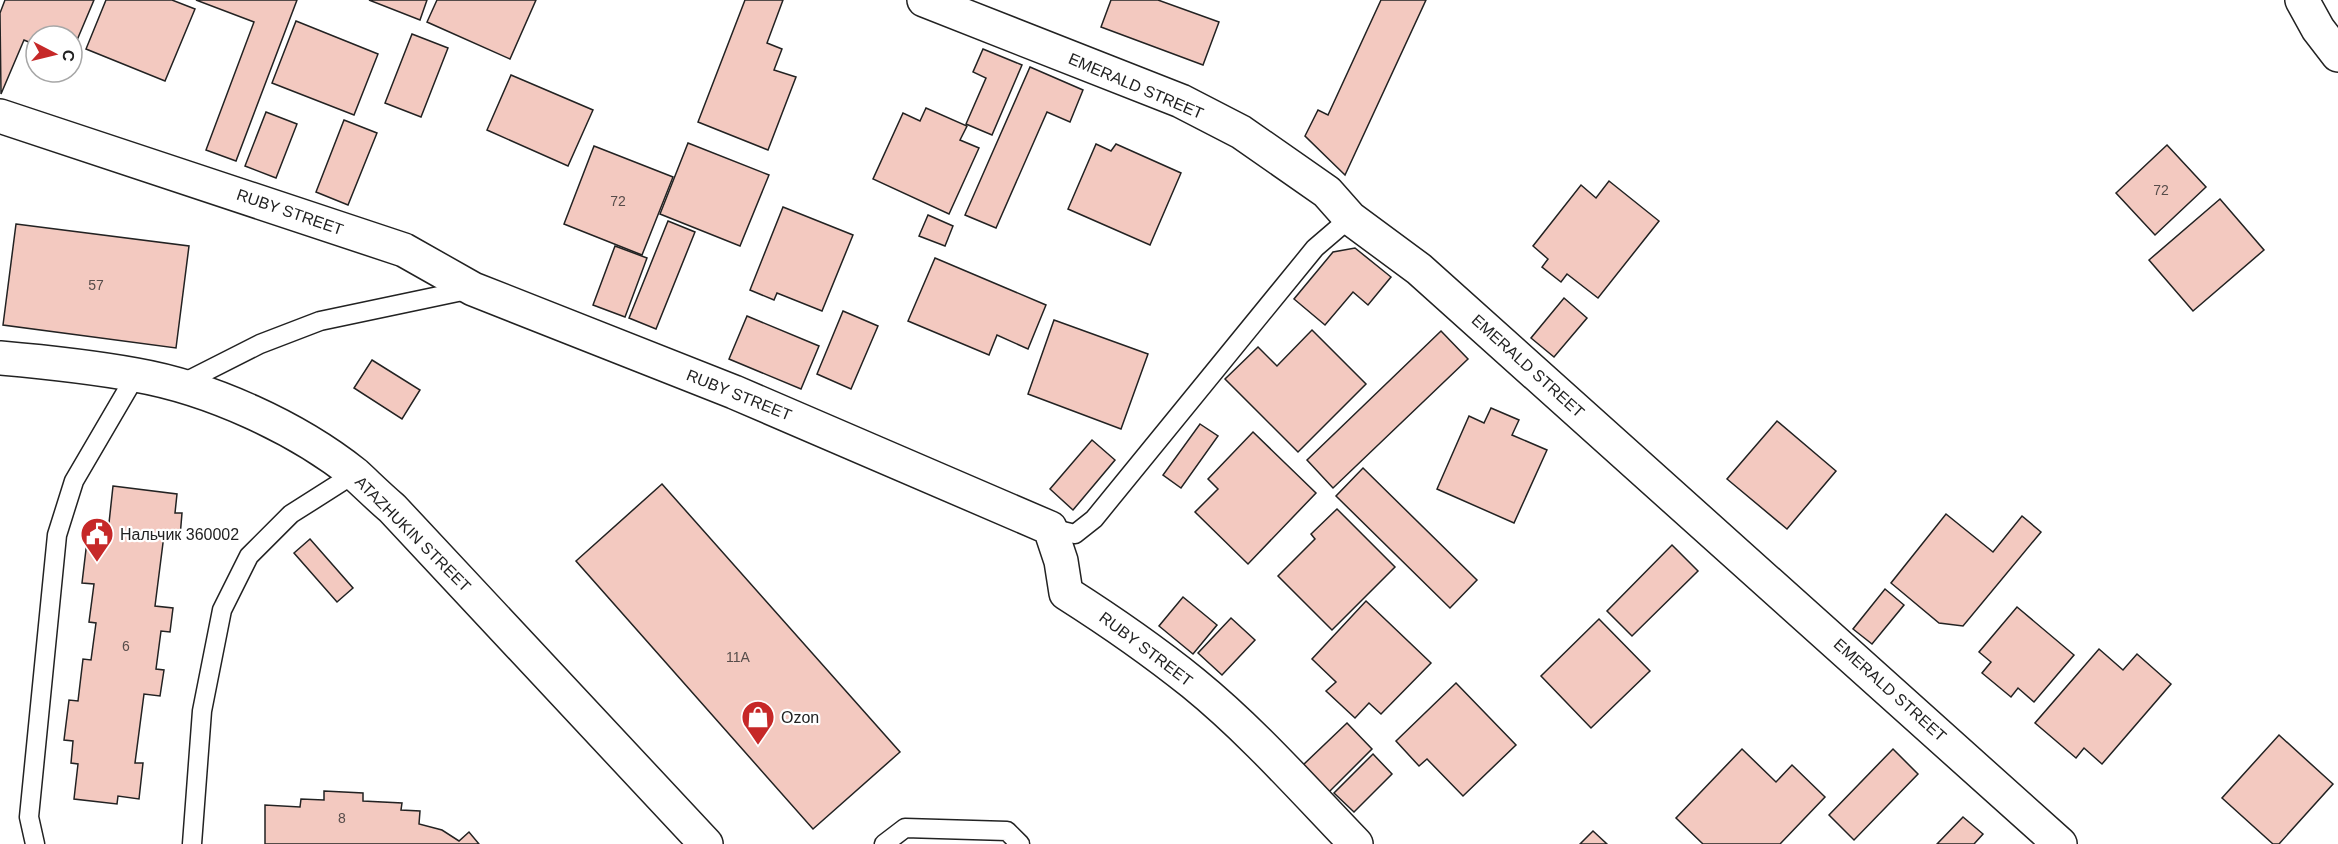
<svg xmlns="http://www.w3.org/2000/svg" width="2338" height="844" font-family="Helvetica,sans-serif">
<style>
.building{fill:#f3c9c0;stroke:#222;stroke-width:1.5}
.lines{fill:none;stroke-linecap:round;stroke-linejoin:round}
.service-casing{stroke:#222;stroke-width:21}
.minor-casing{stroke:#222;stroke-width:36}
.service{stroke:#fff;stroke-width:18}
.minor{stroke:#fff;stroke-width:33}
.labels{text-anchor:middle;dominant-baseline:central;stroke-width:4.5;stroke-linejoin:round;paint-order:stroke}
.number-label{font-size:14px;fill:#564c4a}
.street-label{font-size:16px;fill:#222;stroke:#fff}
.poi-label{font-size:16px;fill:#222;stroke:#fff;text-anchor:start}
</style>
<rect width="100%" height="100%" fill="#fff"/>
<g class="building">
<path d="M5 0H94L72 52V36H36V45L24 40 1 94 0 13Z"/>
<path d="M106 0H172L195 9 165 81 86 49Z"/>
<path d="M196 0H297L236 161 206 150 254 22Z"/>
<path d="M369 0H427L420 20Z"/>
<path d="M437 0H536L510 59 427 22Z"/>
<path d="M745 0H783L767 43 782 49 774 70 796 77 768 150 698 122Z"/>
<path d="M1111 0H1158L1219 22 1203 65 1101 27Z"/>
<path d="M1381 0H1426L1345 175 1305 136 1318 110 1328 115Z"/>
<path d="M296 21 378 54 354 115 272 83Z"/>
<path d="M412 34 448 48 421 117 385 103Z"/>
<path d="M983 49 1022 65 992 135 966 124 986 78 973 72Z"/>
<path d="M1030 67 1083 90 1070 122 1047 112 996 228 965 215Z"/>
<path d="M511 75 593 110 568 166 487 130Z"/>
<path d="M926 108 967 126 960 140 979 148 949 214 873 179 903 113 920 121Z"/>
<path d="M266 112 297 124 276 178 245 166Z"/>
<path d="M344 120 377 133 348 205 316 192Z"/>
<path d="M688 143 769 175 740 246 660 214Z"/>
<path d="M1096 144 1111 151 1116 144 1181 173 1150 245 1068 209Z"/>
<path d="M2167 145 2206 187 2155 235 2116 193Z"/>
<path d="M594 146 673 177 642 255 564 224Z"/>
<path d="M1609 181 1659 221 1598 298 1567 274 1561 282 1542 267 1548 259 1533 246 1581 185 1596 198Z"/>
<path d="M2220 199 2264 250 2193 311 2149 260Z"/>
<path d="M783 207 853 235 822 311 777 293 774 300 750 290Z"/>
<path d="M928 215 953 226 945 246 919 236Z"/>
<path d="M668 221 695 232 656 329 629 318Z"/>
<path d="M16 224 189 246 176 348 3 325Z"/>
<path d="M615 246 647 258 625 317 593 305Z"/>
<path d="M1355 248 1391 277 1368 305 1353 292 1325 325 1294 299 1333 252Z"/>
<path d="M935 258 1046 305 1028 349 997 335 989 355 908 321Z"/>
<path d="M1564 298 1587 318 1554 357 1531 338Z"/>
<path d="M843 311 878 326 851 389 817 374Z"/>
<path d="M747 316 819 346 801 389 729 359Z"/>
<path d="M1054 320 1148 354 1121 429 1028 394Z"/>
<path d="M1312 330 1366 384 1298 452 1225 379 1258 347 1277 366Z"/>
<path d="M1441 331 1468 359 1333 488 1307 460Z"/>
<path d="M372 360 420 390 402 419 354 388Z"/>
<path d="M1491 408 1519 420 1512 435 1547 450 1514 523 1437 489 1469 416 1484 423Z"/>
<path d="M1777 421 1836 471 1787 529 1727 479Z"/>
<path d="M1200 424 1218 436 1181 488 1163 475Z"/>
<path d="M1253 432 1316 493 1248 564 1195 512 1218 489 1208 479Z"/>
<path d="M1092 440 1115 460 1073 510 1050 489Z"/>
<path d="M1363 468 1477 580 1450 608 1336 496Z"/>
<path d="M662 484 900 752 813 829 576 561Z"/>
<path d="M113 486 177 494 175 513H182L180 537 164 535 155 606 173 608 170 632 161 631 156 669 164 670 160 696 144 694 135 763H143L139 799 118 796 117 804 74 799 78 764 71 763 73 741 64 740 69 700 78 701 83 659 91 660 96 623 89 622 94 584 82 583 87 541 98 543 100 521 109 523Z"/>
<path d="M1337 509 1395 567 1332 630 1278 576 1315 539 1311 534Z"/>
<path d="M1946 514 1993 552 2022 516 2041 532 1963 626 1939 623 1891 583Z"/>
<path d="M310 539 353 588 337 602 294 553Z"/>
<path d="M1672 545 1698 571 1632 636 1607 611Z"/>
<path d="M1885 589 1904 605 1872 644 1853 629Z"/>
<path d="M1183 597 1217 625 1193 654 1159 626Z"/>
<path d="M1366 601 1431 663 1381 714 1369 703 1355 718 1326 691 1336 682 1312 659Z"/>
<path d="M2017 607 2074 655 2034 702 2018 688 2011 697 1982 673 1991 662 1979 652Z"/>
<path d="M1231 618 1255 640 1222 675 1198 653Z"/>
<path d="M1599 619 1650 671 1591 728 1541 676Z"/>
<path d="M2099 649 2123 670 2137 654 2171 684 2102 764 2084 748 2076 758 2035 723Z"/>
<path d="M1456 683 1516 745 1463 796 1427 759 1419 766 1396 741Z"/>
<path d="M1347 723 1372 749 1329 792 1303 765Z"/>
<path d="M2279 735 2333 784 2279 844H2273L2222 798Z"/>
<path d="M1742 749 1776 782 1792 765 1825 797 1780 844H1703L1676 818Z"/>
<path d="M1893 749 1918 774 1854 840 1829 815Z"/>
<path d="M1373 754 1392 774 1354 812 1334 793Z"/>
<path d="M324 791 363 793V801L402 803 401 810 420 811 419 824 442 830 459 841 469 832 479 844H265V805L300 807 301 799 324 800Z"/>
<path d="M1963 817 1983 834 1974 844H1937Z"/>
<path d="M1593 831 1607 844H1580Z"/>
</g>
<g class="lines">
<g class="service-casing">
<g id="service">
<path d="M181 384 260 344 320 321 472 289"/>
<path d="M1050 528 1075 534 1094 519 1315 248 1350 218"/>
<path d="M35 844 29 817 57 535 74 481 136 375"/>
<path d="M192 844 202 711 222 610 249 556 291 514 354 474"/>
<path d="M884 844 905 828 1007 831 1020 844"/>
</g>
</g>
<g class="minor-casing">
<g id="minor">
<path d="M924 0 1181 101 1241 132 1327 192 1350 218 1419 269 2060 844"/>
<path d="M2302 0 2318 29 2338 55"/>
<path d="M0 116 404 250 473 289 734 392 1050 528 1061 561 1066 593C1110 621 1152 650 1193 683 1252 731 1303 789 1356 844"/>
<path d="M0 358C45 362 92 367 136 375 210 388 296 427 355 474 367 485 379 497 392 508L706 844"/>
</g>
</g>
<use href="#service" class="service"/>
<use href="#minor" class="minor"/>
</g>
<defs>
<g id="civic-pin" transform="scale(1.725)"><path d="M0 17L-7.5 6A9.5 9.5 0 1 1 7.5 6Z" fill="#c62828" stroke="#fff"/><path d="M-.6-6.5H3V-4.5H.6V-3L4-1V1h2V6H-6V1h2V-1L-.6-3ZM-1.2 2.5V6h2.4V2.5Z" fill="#fff"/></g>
<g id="shop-pin" transform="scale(1.725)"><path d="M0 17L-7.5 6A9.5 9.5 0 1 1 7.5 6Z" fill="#c62828" stroke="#fff"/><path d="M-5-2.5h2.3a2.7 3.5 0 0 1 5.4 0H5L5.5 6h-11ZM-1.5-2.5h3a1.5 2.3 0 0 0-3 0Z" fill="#fff"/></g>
</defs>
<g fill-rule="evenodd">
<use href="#civic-pin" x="97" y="534"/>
<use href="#shop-pin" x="758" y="717"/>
</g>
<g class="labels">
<g class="number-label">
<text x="2161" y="190">72</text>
<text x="618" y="201">72</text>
<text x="96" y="285">57</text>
<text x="126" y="646">6</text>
<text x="738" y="657">11А</text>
<text x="342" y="818">8</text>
</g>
<g class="street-label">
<text transform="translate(1136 86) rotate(23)">EMERALD STREET</text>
<text transform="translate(290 212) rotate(19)">RUBY STREET</text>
<text transform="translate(1528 366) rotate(42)">EMERALD STREET</text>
<text transform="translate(739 395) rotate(22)">RUBY STREET</text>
<text transform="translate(413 534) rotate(45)">ATAZHUKIN STREET</text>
<text transform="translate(1146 649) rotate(37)">RUBY STREET</text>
<text transform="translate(1890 690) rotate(42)">EMERALD STREET</text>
</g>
<g class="poi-label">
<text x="120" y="534">Нальчик 360002</text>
<text x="781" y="717">Ozon</text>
</g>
</g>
<g transform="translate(54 54) rotate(97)"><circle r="28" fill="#ffffff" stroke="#a7a7a7" stroke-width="1.5"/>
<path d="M0-4.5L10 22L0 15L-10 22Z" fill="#c62828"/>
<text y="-9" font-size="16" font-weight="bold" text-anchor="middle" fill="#222222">С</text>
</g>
</svg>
